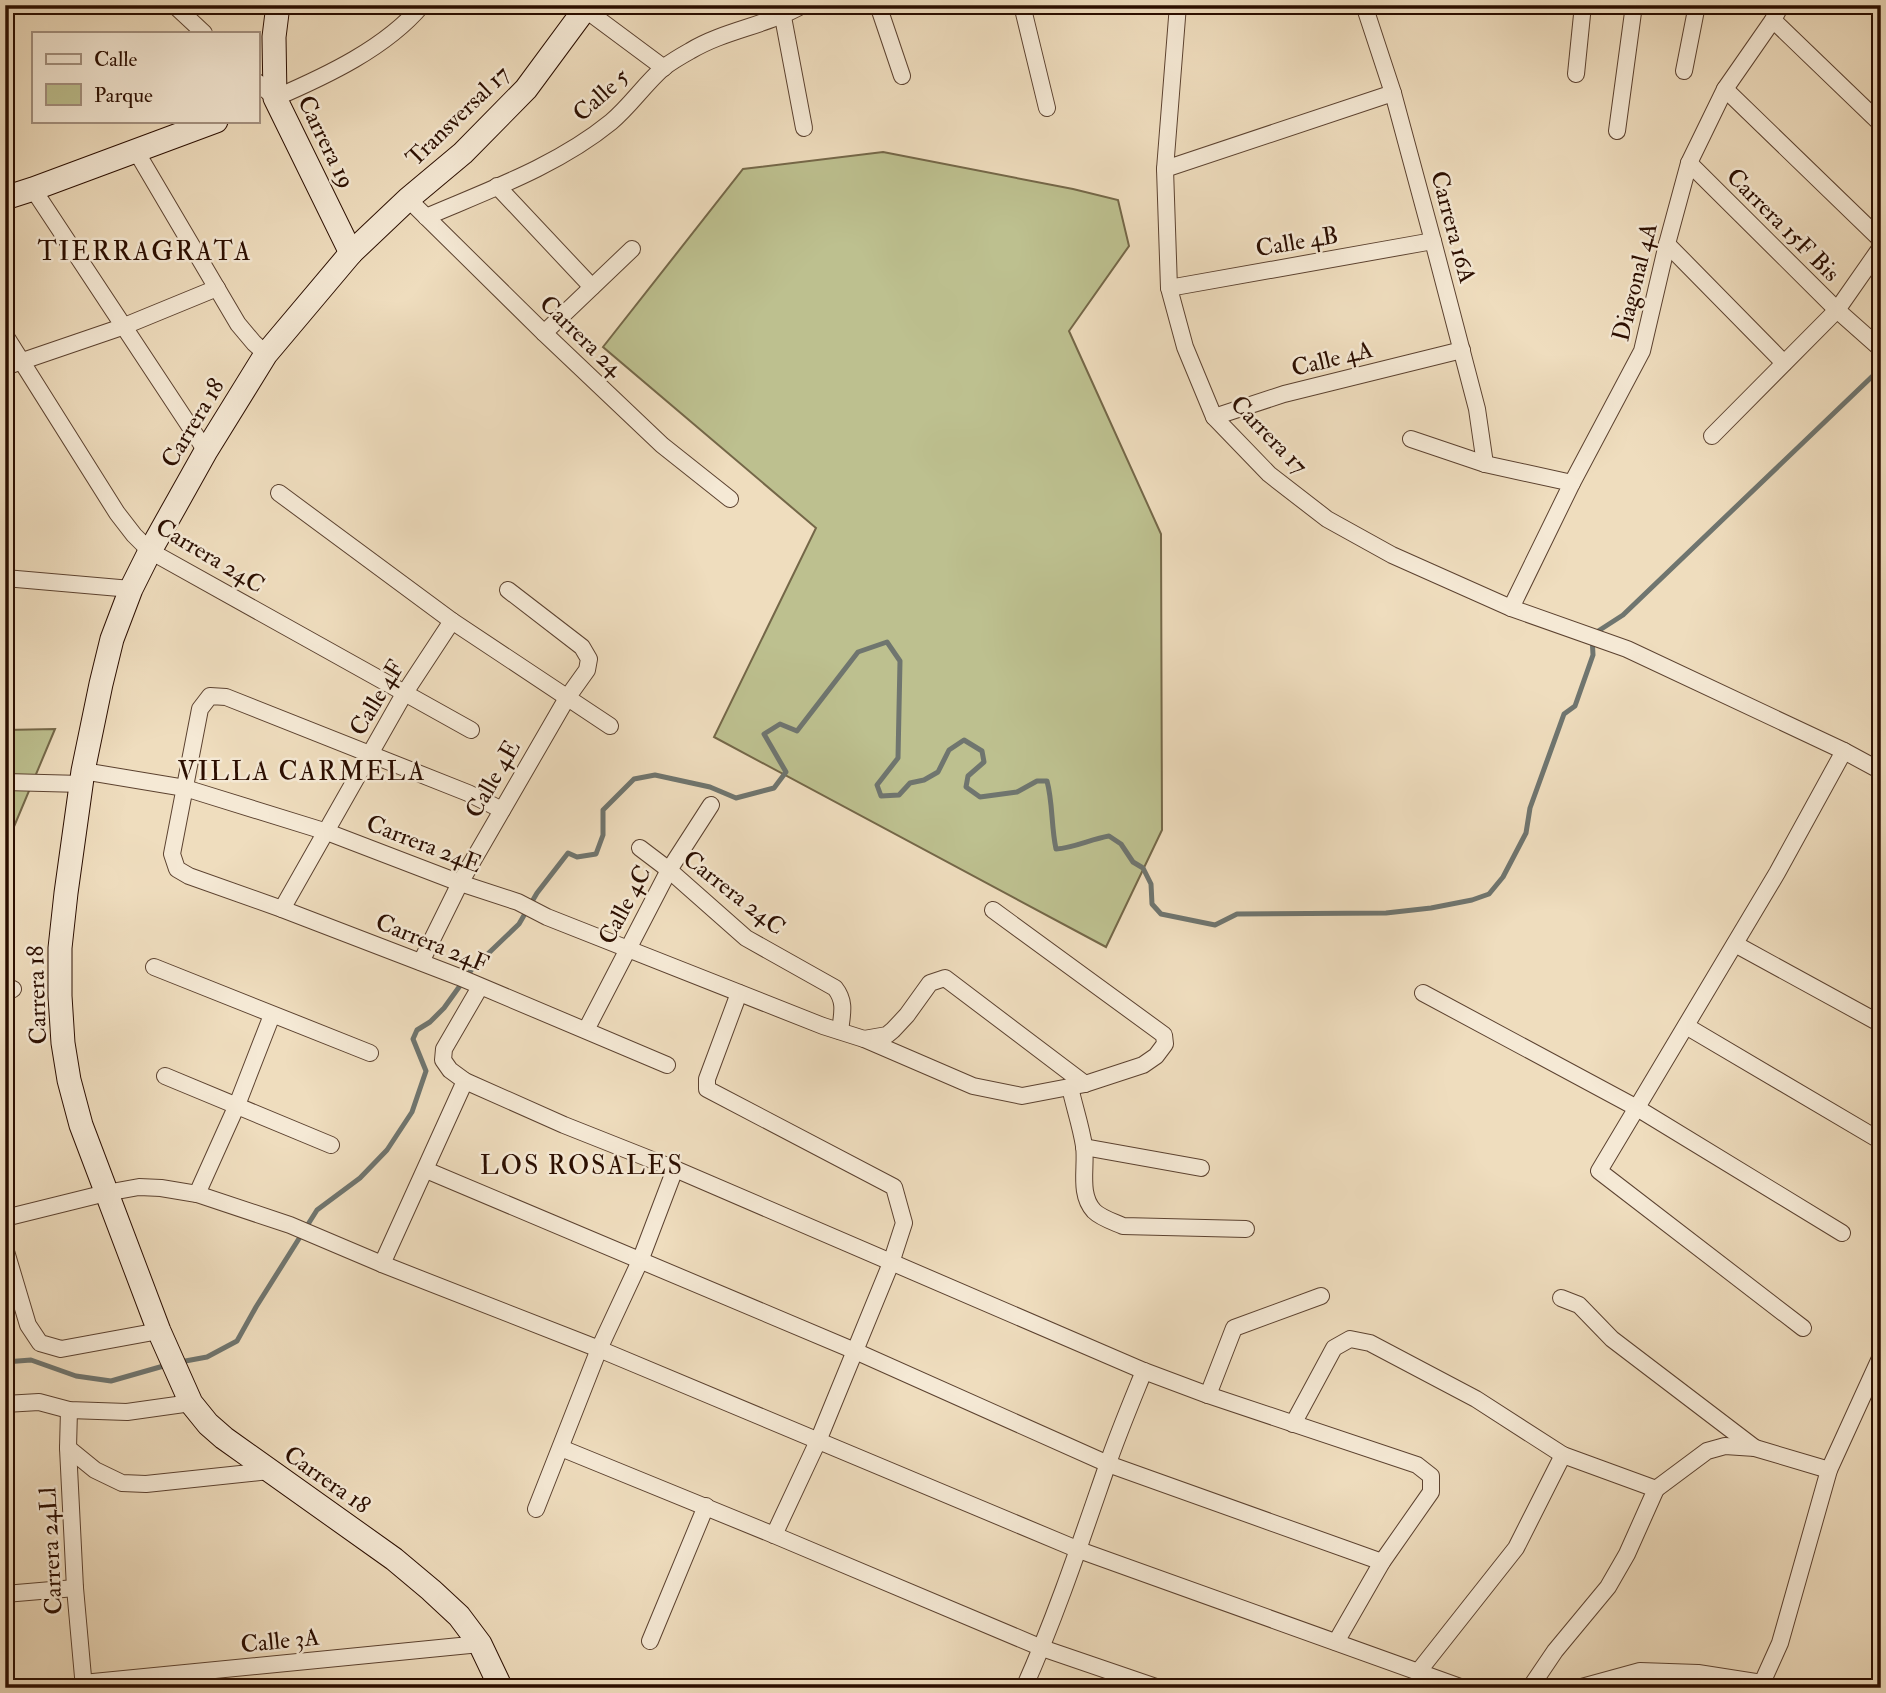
<svg xmlns="http://www.w3.org/2000/svg" width="1886" height="1693" font-family="'IM FELL Double Pica',serif">
<style>
.green{fill:#bdc08f;stroke:#746748;stroke-width:2}
.lines{fill:none;stroke-linecap:round;stroke-linejoin:round}
.stream{stroke:#6f756f;stroke-width:5}
.street-casing{stroke:#5c4230;stroke-width:18}
.secondary-casing{stroke:#2b0e00;stroke-width:25}
.street{stroke:#f5e9d5;stroke-width:16}
.secondary{stroke:#f5e9d5;stroke-width:23}
.labels{text-anchor:middle;dominant-baseline:central;stroke-width:5;stroke-linejoin:round;paint-order:stroke}
.street-label{font-size:24px;fill:#2b0e00;stroke:#f5e9d5}
.neighbourhood-label{font-size:26px;letter-spacing:2px;fill:#2b0e00;stroke:#f5e9d5}
</style>
<rect width="100%" height="100%" fill="#efddbe"/>
<filter id="stains"><feTurbulence type="fractalNoise" baseFrequency=".00286" numOctaves="4"/><feColorMatrix values="0 0 0 0 .2 0 0 0 0 .09 0 0 0 0 .02 0 0 0 .5 -.17"/></filter>
<radialGradient id="worn" r=".72"><stop offset=".6" stop-color="#630" stop-opacity="0"/><stop offset="1" stop-color="#630" stop-opacity=".3"/></radialGradient>
<g class="green">
<path d="M883 152 1073 189 1118 200 1129 246 1069 331 1161 534 1162 830 1106 947 714 737 816 528 603 347 743 169Z"/>
<path d="M55 729 5 848V730Z"/>
</g>
<g class="lines">
<g class="stream">
<path d="M5 1362 31 1360 76 1376 111 1381 167 1365"/>
<path d="M180 1362 207 1357 237 1341 256 1307 317 1210 360 1178 387 1150 412 1112 426 1071 413 1039 417 1030 430 1022 444 1008 472 969 519 924 537 893 568 853 577 857 596 854 603 835V810L634 779 655 775 710 787 736 798 774 788 786 772 764 734 780 724 797 731 858 652 887 642 900 661 898 758 877 785 881 796 899 795 910 783 924 780 938 772 949 750 964 740 982 751 984 762 968 776 966 787 980 797 1017 792 1037 781H1047C1053 803 1051 826 1056 849 1074 848 1091 839 1109 836L1121 844 1133 862 1143 868 1151 884 1152 904 1161 914 1215 925 1237 914 1386 913 1431 908 1472 900 1489 894 1503 877 1526 833 1530 808 1564 714 1575 706 1593 655 1592 635 1623 615 1881 368"/>
</g>
<g class="street-casing">
<g id="street">
<path d="M174 5 204 33"/>
<path d="M878 5 902 76"/>
<path d="M1022 5 1047 108"/>
<path d="M1178 5 1165 169 1169 288 1185 347 1214 417 1269 474 1327 519 1392 555 1511 608 1627 649 1844 751 1881 771"/>
<path d="M1364 5 1393 93 1433 241 1477 409 1485 464"/>
<path d="M1879 5 1881 7"/>
<path d="M586 10 664 68"/>
<path d="M783 17 804 128"/>
<path d="M1773 20 1881 124"/>
<path d="M1684 71 1697 5"/>
<path d="M1576 74 1583 5"/>
<path d="M257 82 275 98C326 76 386 48 422 5"/>
<path d="M1725 89 1881 240"/>
<path d="M1617 131 1634 5"/>
<path d="M136 151 238 324 254 343 266 354"/>
<path d="M1689 163 1837 310 1881 349"/>
<path d="M1165 169 1393 93"/>
<path d="M497 186 592 287"/>
<path d="M33 189 206 451"/>
<path d="M408 199 544 333 662 445 730 499"/>
<path d="M426 217C489 190 557 166 611 122 630 106 644 85 663 68 671 62 681 56 690 51 725 30 766 26 803 5"/>
<path d="M1667 244 1784 363"/>
<path d="M1169 288 1433 241"/>
<path d="M544 333 632 249"/>
<path d="M5 335 117 513 134 535 150 551 471 730"/>
<path d="M5 367 122 327 217 288"/>
<path d="M1214 417 1284 394 1462 350"/>
<path d="M1712 436 1837 310 1881 247"/>
<path d="M1411 439 1485 464 1572 483"/>
<path d="M279 493 452 621 610 726"/>
<path d="M5 578 131 589"/>
<path d="M1511 608 1572 483 1642 351 1667 244 1689 163 1725 89 1773 20 1781 5"/>
<path d="M83 771 185 788 327 832 460 883 518 902 547 917 823 1026 864 1039 973 1086 1022 1096 1085 1084 1143 1065 1156 1056 1165 1044 1164 1035 993 910"/>
<path d="M5 782 82 784"/>
<path d="M502 810 468 793 226 697 210 696 200 709 172 854 177 869 189 876 282 909 459 977 667 1065"/>
<path d="M640 848 669 870 746 938 835 988C846 1002 842 1014 840 1031"/>
<path d="M282 909 404 694 452 621"/>
<path d="M1735 944 1881 1024"/>
<path d="M421 962 460 883 567 698 587 670 589 659 582 647 508 590"/>
<path d="M154 967 370 1053"/>
<path d="M480 987 444 1049 443 1060 450 1070 465 1081 564 1125 675 1169 1144 1371 1208 1395 1417 1465 1431 1476V1492L1382 1562 1336 1642"/>
<path d="M5 993 13 989"/>
<path d="M739 993 707 1079V1089L894 1187 904 1223 891 1263 818 1441 774 1535"/>
<path d="M1423 993 1637 1108 1842 1233"/>
<path d="M1686 1026 1881 1141"/>
<path d="M586 1030 669 870 711 805"/>
<path d="M864 1039 887 1035 893 1030 907 1015 930 983 945 978 1085 1084"/>
<path d="M165 1076 331 1145"/>
<path d="M1070 1087C1074 1106 1081 1126 1084 1146 1087 1166 1078 1194 1094 1211 1101 1218 1114 1222 1123 1226L1246 1229"/>
<path d="M1084 1147 1201 1168"/>
<path d="M426 1170 855 1351 1108 1464 1382 1562"/>
<path d="M197 1194 237 1105 272 1015"/>
<path d="M5 1218 106 1193 139 1187 161 1188 197 1194 290 1225 382 1264 599 1349 1079 1550 1463 1688"/>
<path d="M5 1248 28 1325 40 1343 61 1349 159 1331"/>
<path d="M382 1264 465 1081"/>
<path d="M1561 1298 1579 1305 1612 1339 1755 1448"/>
<path d="M1803 1328 1599 1171 1777 873 1844 751"/>
<path d="M1208 1395 1234 1328 1321 1296"/>
<path d="M5 1404 39 1402 69 1410 127 1412 191 1403"/>
<path d="M69 1410 68 1448 75 1588 84 1688"/>
<path d="M1293 1424 1334 1348 1350 1339 1370 1343 1476 1399 1563 1455 1656 1489 1707 1451 1725 1446 1755 1448 1829 1470"/>
<path d="M68 1448 95 1470 122 1483 146 1484 269 1471"/>
<path d="M561 1448 774 1535 1042 1648 1159 1688"/>
<path d="M536 1509 599 1349 640 1261 675 1169"/>
<path d="M5 1594 75 1588"/>
<path d="M650 1641 706 1506"/>
<path d="M1418 1672 1516 1548 1563 1455"/>
<path d="M83 1683 480 1644"/>
<path d="M1762 1683 1780 1643 1829 1470 1881 1356"/>
<path d="M1024 1688C1056 1616 1081 1541 1107 1466 1118 1434 1131 1403 1144 1371"/>
<path d="M1530 1688 1555 1651 1608 1587 1627 1554 1656 1489"/>
<path d="M1578 1688 1640 1671 1698 1673 1762 1683 1769 1688"/>
</g>
</g>
<g class="secondary-casing">
<g id="secondary">
<path d="M278 5 274 37 275 98 351 253"/>
<path d="M5 198 33 189 216 121"/>
<path d="M501 1688 480 1644 459 1616 431 1590 394 1559 224 1438 208 1424 191 1403 159 1331 81 1125 69 1080 63 1043 60 996V948L66 893 83 771 101 684 112 639 131 589 150 551 206 451 266 354 351 253 408 199 463 153 526 89 588 5"/>
</g>
</g>
<use href="#street" class="street"/>
<use href="#secondary" class="secondary"/>
</g>
<g class="labels">
<g class="street-label">
<text transform="translate(601 95) rotate(-42)">Calle 5</text>
<text transform="translate(458 116) rotate(-44)">Transversal 17</text>
<text transform="translate(326 142) rotate(64)">Carrera 19</text>
<text transform="translate(1783 225) rotate(45)">Carrera 15F Bis</text>
<text transform="translate(1453 227) rotate(75)">Carrera 16A</text>
<text transform="translate(1297 242) rotate(-10)">Calle 4B</text>
<text transform="translate(1635 282) rotate(-76)">Diagonal 4A</text>
<text transform="translate(581 336) rotate(44)">Carrera 24</text>
<text transform="translate(1332 359) rotate(-14)">Calle 4A</text>
<text transform="translate(193 423) rotate(-59)">Carrera 18</text>
<text transform="translate(1269 435) rotate(46)">Carrera 17</text>
<text transform="translate(210 556) rotate(31)">Carrera 24C</text>
<text transform="translate(377 698) rotate(-59)">Calle 4F</text>
<text transform="translate(493 779) rotate(-60)">Calle 4E</text>
<text transform="translate(424 844) rotate(21)">Carrera 24E</text>
<text transform="translate(734 893) rotate(38)">Carrera 24C</text>
<text transform="translate(625 905) rotate(-62)">Calle 4C</text>
<text transform="translate(432 943) rotate(22)">Carrera 24F</text>
<text transform="translate(37 995) rotate(-92)">Carrera 18</text>
<text transform="translate(327 1480) rotate(35)">Carrera 18</text>
<text transform="translate(51 1551) rotate(-93)">Carrera 24Ll</text>
<text transform="translate(280 1641) rotate(-6)">Calle 3A</text>
</g>
<g class="neighbourhood-label">
<text x="145" y="252">TIERRAGRATA</text>
<text x="302" y="772">VILLA CARMELA</text>
<text x="582" y="1166">LOS ROSALES</text>
</g>
</g>
<rect width="1886" height="1693" fill="none" stroke="#efddbe" stroke-width="28"/>
<rect x="7" y="7" width="1872" height="1679" fill="none" stroke="#2b0e00" stroke-width="3.5"/>
<rect x="14" y="14" width="1858" height="1665" fill="none" stroke="#2b0e00" stroke-width="2"/>
<rect x="32" y="32" width="228" height="91" fill="#f5e9d5" stroke="#a49180" stroke-width="2"/>
<rect x="46" y="54" width="35" height="10" fill="#f5e9d5" stroke="#a49180" stroke-width="2"/>
<text x="94" y="66" font-size="21" fill="#2b0e00">Calle</text>
<rect x="46" y="84" width="35" height="21" fill="#bdc08f" stroke="#a49180" stroke-width="2"/>
<text x="94" y="102" font-size="21" fill="#2b0e00">Parque</text>
<rect width="100%" height="100%" filter="url(#stains)"/>
<rect width="100%" height="100%" fill="url(#worn)"/>
</svg>
